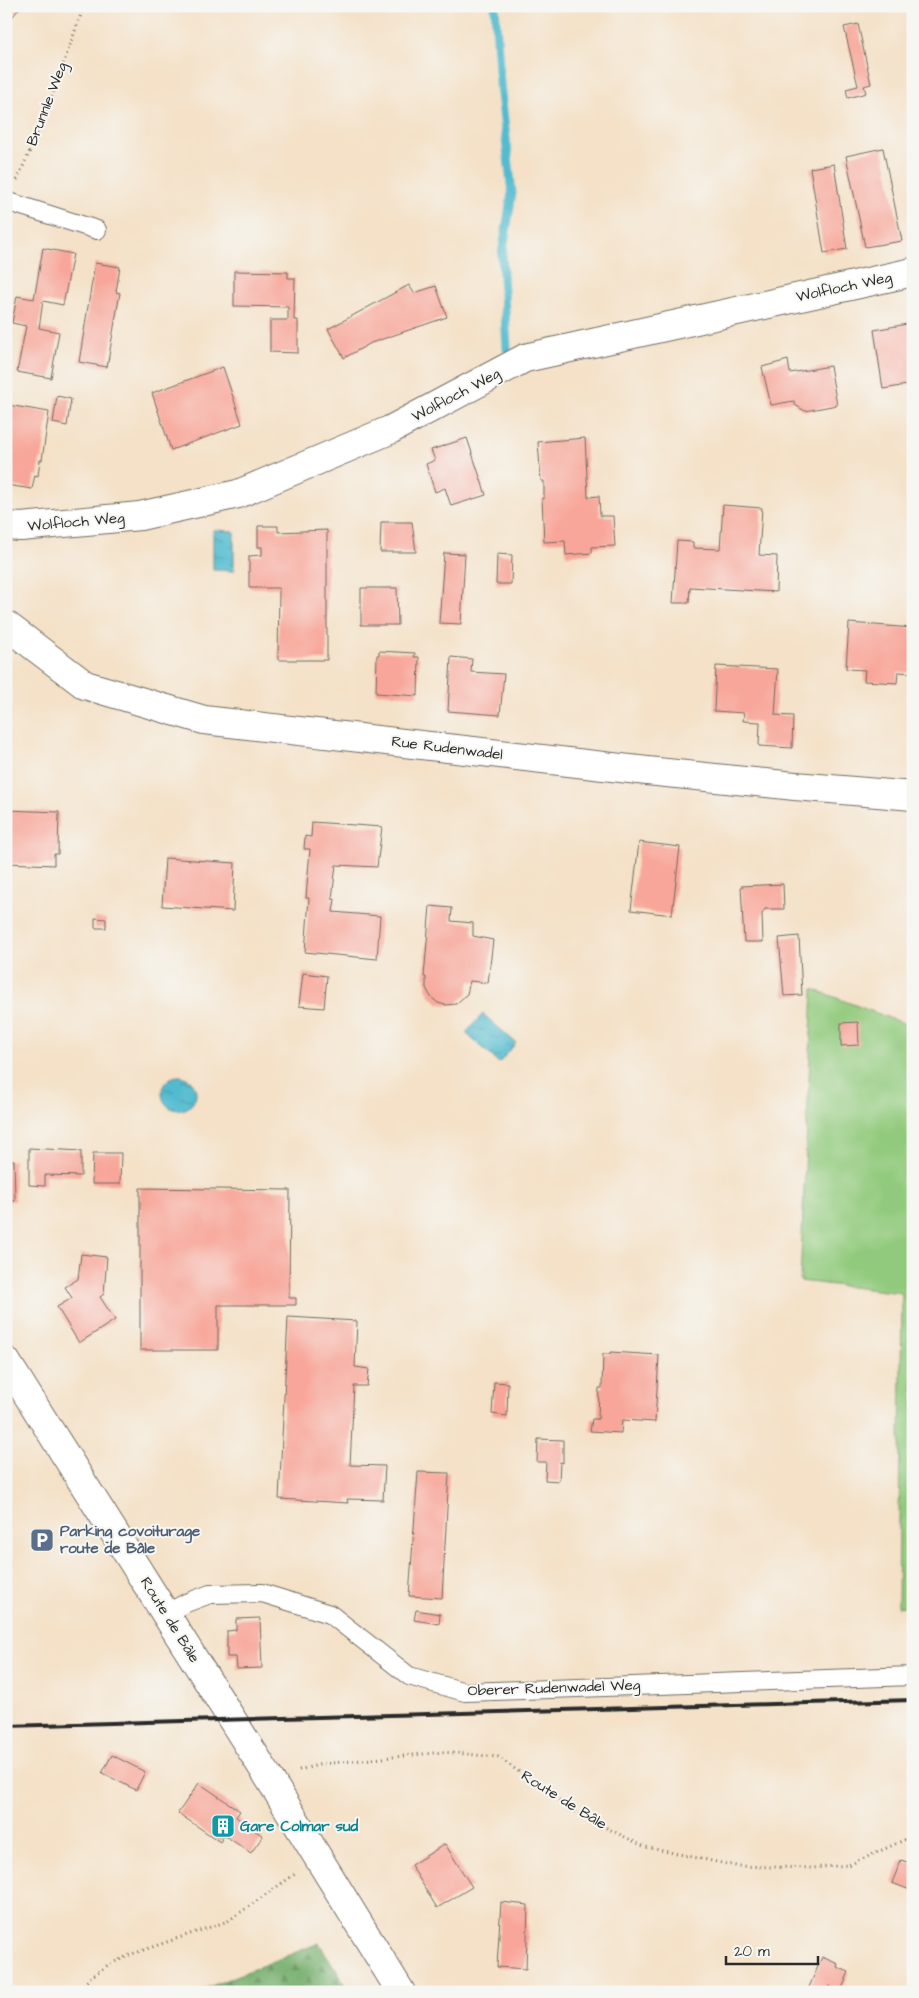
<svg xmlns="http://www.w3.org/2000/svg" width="919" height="1998" font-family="'Architects Daughter',sans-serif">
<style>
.green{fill:#92ca7d;stroke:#5e7a54}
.forest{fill:url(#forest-firs);stroke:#506c4c}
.water{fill:url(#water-ripples);stroke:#3e737d}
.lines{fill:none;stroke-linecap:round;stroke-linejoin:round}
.stream{stroke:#52bbcf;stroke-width:9}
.building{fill:#f8a699}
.service-casing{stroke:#716b62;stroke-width:20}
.minor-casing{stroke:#716b62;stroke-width:30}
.secondary-casing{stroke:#716b62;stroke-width:30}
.path{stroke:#716b62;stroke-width:3;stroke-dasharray:1 4;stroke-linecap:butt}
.service{stroke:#fff;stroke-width:18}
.minor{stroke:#fff;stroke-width:28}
.secondary{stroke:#fff;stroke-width:28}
.rail{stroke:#2b2b2b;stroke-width:4}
.labels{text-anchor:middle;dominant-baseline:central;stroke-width:4;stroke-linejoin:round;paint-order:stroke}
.street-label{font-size:15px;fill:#2b2b2b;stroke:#f6f6f2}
.service-label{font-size:15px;font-weight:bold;fill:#4e5e75;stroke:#f6f6f2;text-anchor:start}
.culture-label{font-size:15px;font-weight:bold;fill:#0d838f;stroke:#f6f6f2;text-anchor:start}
</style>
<defs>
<pattern id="forest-firs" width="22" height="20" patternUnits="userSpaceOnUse" patternTransform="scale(1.25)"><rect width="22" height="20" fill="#75ae6c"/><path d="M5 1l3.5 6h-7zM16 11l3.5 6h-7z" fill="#608e59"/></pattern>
<pattern id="water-ripples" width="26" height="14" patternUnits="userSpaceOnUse" patternTransform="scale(1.25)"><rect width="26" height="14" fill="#52bbcf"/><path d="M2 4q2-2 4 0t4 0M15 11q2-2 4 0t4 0" fill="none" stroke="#4498a8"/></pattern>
</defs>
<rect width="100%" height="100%" fill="#f6f6f2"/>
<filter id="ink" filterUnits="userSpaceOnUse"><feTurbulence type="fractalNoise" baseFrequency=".02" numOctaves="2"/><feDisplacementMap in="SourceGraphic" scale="10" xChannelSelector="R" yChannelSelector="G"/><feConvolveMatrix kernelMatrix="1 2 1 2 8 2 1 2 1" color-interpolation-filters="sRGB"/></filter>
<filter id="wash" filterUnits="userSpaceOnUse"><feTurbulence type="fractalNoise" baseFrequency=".0096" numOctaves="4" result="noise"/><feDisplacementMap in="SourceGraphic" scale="20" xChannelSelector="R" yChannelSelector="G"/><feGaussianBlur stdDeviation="1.12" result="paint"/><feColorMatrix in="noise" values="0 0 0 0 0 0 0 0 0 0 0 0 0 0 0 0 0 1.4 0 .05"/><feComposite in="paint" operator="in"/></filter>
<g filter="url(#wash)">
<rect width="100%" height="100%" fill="#f4e1c7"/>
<path class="green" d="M813 989 913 1027V1607L898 1606 902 1293 800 1281Z"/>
<path class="forest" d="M319 1943 350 1992H196Z"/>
<g class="water">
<path d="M213 530 234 531V571L213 570Z"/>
<path d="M483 1014 516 1043 499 1063 466 1033Z"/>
<circle cx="179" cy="1093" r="17"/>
</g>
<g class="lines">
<path class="stream" d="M495 6 500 84 512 193 502 255 507 349"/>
</g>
<g id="blocks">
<g class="building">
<path d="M6 6H21L6 25Z"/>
<path d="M858 24 871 84 864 86 866 93 848 98 846 89 858 86 844 27Z"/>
<path d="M883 148 902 241 865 247 846 156Z"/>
<path d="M834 164 847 249 824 253 810 168Z"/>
<path d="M43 248 73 254 63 305 43 301 39 328 59 332 51 378 17 372 26 326 12 323 17 296 34 299Z"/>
<path d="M95 263 120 267 116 292 120 293 107 367 79 362Z"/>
<path d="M234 271 288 272V278H295L294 320H298V353L270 352V320H288V307L234 306Z"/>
<path d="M409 285 414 293 436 286 447 317 371 343 344 358 328 329Z"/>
<path d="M913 323V384L883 389 874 330Z"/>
<path d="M788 360 790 373 830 366 837 405 805 411 795 405 794 401 771 405 762 367Z"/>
<path d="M223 367 242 424 171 450 152 393Z"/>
<path d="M57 396 71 399 67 426 53 423Z"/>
<path d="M8 405 49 412 42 460H40L38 476 35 475 32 489 6 485 8 471H6Z"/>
<path d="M467 438 486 495 451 506 445 488 435 492 426 464 435 460 431 450Z"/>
<path d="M585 438 588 497 599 496 600 516H613L615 546 592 547V553L566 555 565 541 544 542 542 498 544 499V481H541L538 442Z"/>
<path d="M723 505 762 508 759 555 777 556 776 592 690 587 689 603H673L677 541 693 542V548L720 549Z"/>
<path d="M381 522H412L416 552H380Z"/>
<path d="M258 526H278V532L327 530V660H278L279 588H249V556L262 555V547H258Z"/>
<path d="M444 553 465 554 461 624 439 623Z"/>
<path d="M497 554 512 555 511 584H496Z"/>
<path d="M361 588H397L398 625H361Z"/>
<path d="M849 623 913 628V673L898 672 897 683 864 681 865 670 846 669Z"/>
<path d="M379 651 415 653 414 657H419L418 696 376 693 377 655H379Z"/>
<path d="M451 657 472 659 471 672 504 674 500 715 448 711Z"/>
<path d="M716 666 778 669 775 715 793 716 792 748 759 746 760 722 743 721 744 713 714 711Z"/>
<path d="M6 810 59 812 58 854H54V865L6 863Z"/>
<path d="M312 822 382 827 377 867 336 865 332 899H335L333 912 380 916 377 959 305 952 309 898H306L310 849H304L305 836 311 837Z"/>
<path d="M639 842 680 847 672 915 631 910Z"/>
<path d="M165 858 235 863 233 911 162 906Z"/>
<path d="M783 884 784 909H765L762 914 763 942H744L741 886Z"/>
<path d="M430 906 452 908 451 921 473 923V936L493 940 488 983 470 981 467 994 456 1004 446 1005 438 1003 431 997 426 988V977H424Z"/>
<path d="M95 918 106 919V928H95Z"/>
<path d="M799 936 802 995 784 996 779 938Z"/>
<path d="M303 973 327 976 324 1008 299 1006Z"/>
<path d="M858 1022 859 1045 841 1046V1023Z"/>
<path d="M29 1148 81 1151V1176L45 1175V1186L29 1185Z"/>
<path d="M93 1153H121L120 1184H92Z"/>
<path d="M14 1160 15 1201H6V1161Z"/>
<path d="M140 1188 290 1190 289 1298H296V1305H218V1350H140Z"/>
<path d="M81 1254 107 1257 104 1294 100 1297 115 1320 79 1343 57 1307 72 1298 65 1287 78 1279Z"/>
<path d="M288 1317 357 1321 355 1367 369 1369 367 1386H354L350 1465 385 1466 383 1500 347 1499 348 1503 279 1499Z"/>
<path d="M610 1352 659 1355 655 1422 622 1420 621 1433 590 1431 592 1419H598L599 1388H602L603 1354H610Z"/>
<path d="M494 1382 508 1383 507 1416 492 1414Z"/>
<path d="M538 1439 563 1440V1463L560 1462 559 1481 545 1480 546 1462H537Z"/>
<path d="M418 1472 449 1473 442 1598 409 1596Z"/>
<path d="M416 1610 440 1614 439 1624 414 1620Z"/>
<path d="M260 1618 262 1668 237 1669 236 1657H227V1631L236 1630V1619Z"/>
<path d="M112 1755 145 1772 136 1790 102 1773Z"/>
<path d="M199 1783 240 1811 236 1817 263 1836 251 1853 224 1835 220 1842 178 1813Z"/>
<path d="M445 1844 472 1887 437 1908 411 1865Z"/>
<path d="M901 1860 913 1864V1891L892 1883Z"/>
<path d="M501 1902 528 1905 526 1969 497 1967Z"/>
<path d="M822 1957 838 1964 837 1967 849 1972 841 1991 829 1986 827 1992H807Z"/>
</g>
</g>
</g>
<g filter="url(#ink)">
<use href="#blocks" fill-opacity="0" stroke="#716b62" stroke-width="1"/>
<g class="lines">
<g class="service-casing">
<g id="service">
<path d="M6 201 97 230"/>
<path d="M166 1614 186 1603 210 1594 262 1593 330 1614 409 1676 465 1692 913 1676"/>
</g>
</g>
<g class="minor-casing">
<g id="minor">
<path d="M6 526 21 527 140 516 238 494 390 430 525 358 913 272"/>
<path d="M6 625 85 685 204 720 647 771 795 786 913 796"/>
</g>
</g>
<g class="secondary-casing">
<path id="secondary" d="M6 1361 269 1778 401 1992"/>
</g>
<g class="path">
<path d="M17 180 41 126 84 6"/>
<path d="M299 1770 322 1764 443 1752 498 1757 581 1815 645 1847 736 1866 811 1868 849 1865 913 1836"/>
<path d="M76 1992 92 1976 108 1965 132 1954 228 1921 295 1874"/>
</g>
<use href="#service" class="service"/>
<use href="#minor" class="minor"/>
<use href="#secondary" class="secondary"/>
<path class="rail" d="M6 1726 913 1700"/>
</g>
</g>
<defs>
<g id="parking-square" transform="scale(1.25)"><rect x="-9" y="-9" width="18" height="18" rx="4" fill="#5c6f8a" stroke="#f6f6f2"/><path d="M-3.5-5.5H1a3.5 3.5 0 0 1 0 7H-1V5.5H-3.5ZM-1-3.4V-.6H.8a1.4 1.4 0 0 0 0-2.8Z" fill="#fff"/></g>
<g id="building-square" transform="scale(1.25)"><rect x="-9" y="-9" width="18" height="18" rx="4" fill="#0f9aa8" stroke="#f6f6f2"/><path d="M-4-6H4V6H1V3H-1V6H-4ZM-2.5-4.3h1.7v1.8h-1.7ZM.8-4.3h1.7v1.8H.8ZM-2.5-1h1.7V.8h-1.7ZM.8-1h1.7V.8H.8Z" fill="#fff"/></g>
</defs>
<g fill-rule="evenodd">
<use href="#parking-square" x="42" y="1540"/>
<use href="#building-square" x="223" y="1826"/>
</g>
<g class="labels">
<g class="street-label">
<text transform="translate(47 104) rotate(-69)">Brunnle Weg</text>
<text transform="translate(844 287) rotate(-12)">Wolfloch Weg</text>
<text transform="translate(456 395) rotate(-28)">Wolfloch Weg</text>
<text transform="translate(76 522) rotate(-5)">Wolfloch Weg</text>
<text transform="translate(447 748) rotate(7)">Rue Rudenwadel</text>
<text transform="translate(170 1620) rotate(58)">Route de Bâle</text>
<text transform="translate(554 1688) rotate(-2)">Oberer Rudenwadel Weg</text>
<text transform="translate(564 1800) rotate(32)">Route de Bâle</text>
</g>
<g class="service-label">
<text x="60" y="1531">Parking covoiturage<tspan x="60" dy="17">route de Bâle</tspan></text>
</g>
<g class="culture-label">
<text x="240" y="1826">Gare Colmar sud</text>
</g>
</g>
<rect width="919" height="1998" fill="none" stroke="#f6f6f2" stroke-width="25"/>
<path d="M726 1956v8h92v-8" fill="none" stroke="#2b2b2b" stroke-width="2.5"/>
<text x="734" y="1956" font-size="15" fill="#2b2b2b" stroke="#f6f6f2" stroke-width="4" paint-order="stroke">20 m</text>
</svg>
